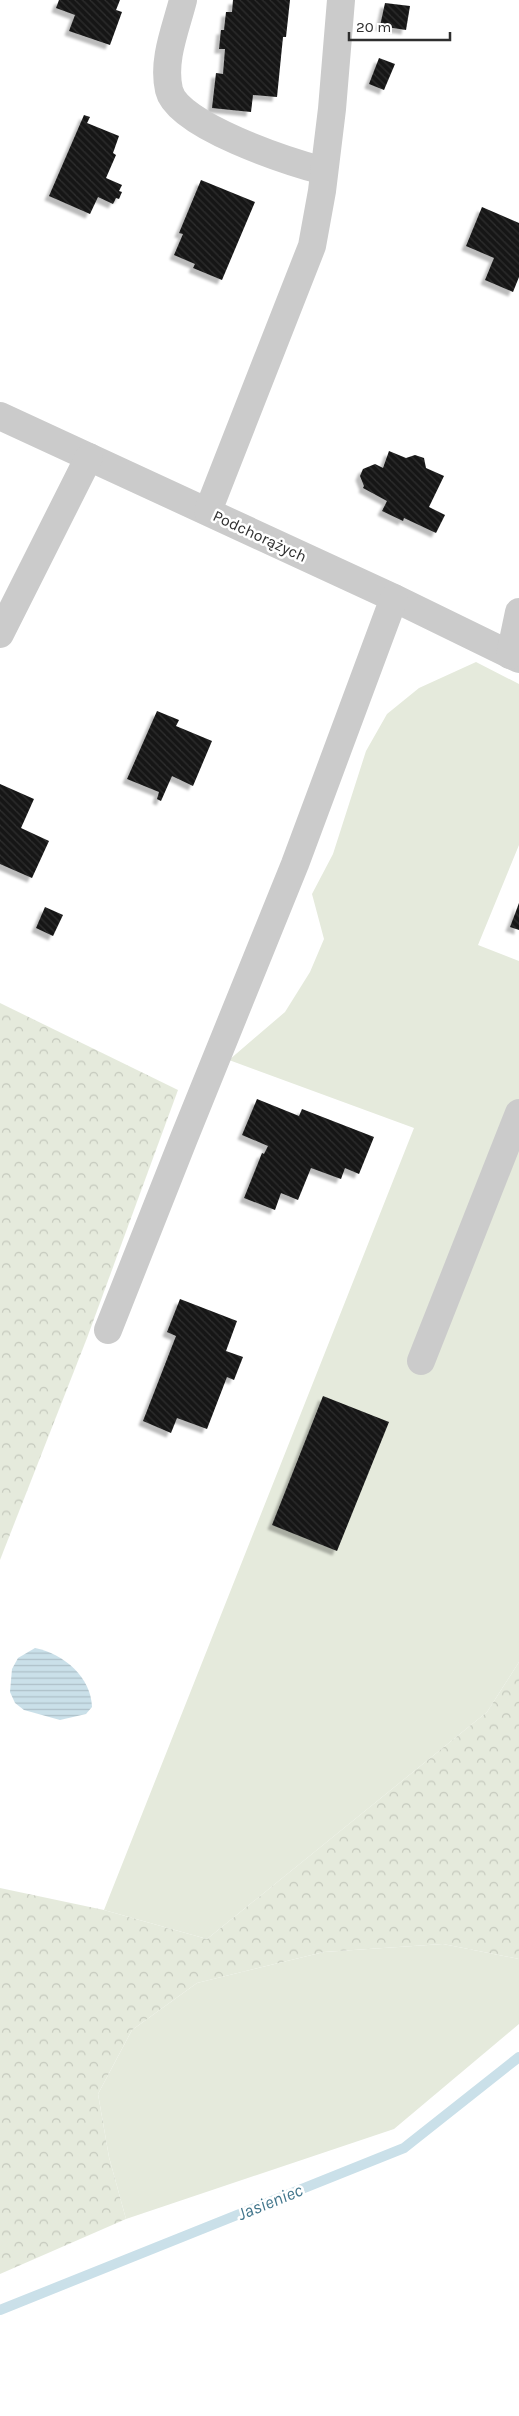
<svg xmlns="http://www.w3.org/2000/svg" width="519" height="2416" font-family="Karla,sans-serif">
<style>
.grass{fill:#e5eadc}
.forest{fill:url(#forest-crowns)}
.water{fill:url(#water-rules)}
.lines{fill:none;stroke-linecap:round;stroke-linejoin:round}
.stream{stroke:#cae0e9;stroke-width:10}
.building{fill:url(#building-back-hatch);filter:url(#shadow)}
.minor{stroke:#cbcbcb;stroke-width:28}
.labels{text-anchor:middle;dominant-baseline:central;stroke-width:5;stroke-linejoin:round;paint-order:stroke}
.street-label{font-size:16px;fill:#2e2e2e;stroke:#fff}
.water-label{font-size:18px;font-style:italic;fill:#41758b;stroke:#fff}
</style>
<defs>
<pattern id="forest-crowns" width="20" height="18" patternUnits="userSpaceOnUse" patternTransform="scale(1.25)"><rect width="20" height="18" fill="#e5eadc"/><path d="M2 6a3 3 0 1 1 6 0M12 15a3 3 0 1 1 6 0" fill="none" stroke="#c5c9bd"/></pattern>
<pattern id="water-rules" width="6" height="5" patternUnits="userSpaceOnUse" patternTransform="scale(1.25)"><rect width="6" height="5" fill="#cae0e9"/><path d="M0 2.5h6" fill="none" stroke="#aec0c8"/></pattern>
<pattern id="building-back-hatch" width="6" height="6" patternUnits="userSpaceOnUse" patternTransform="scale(1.25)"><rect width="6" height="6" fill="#151515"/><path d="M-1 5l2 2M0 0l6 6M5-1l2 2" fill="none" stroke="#2f2f2f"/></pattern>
<filter id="shadow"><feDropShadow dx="-4.5" dy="4.5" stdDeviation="1" flood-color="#0004"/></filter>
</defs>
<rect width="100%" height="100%" fill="#fff"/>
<g class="grass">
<path d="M476 662 519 684V845L478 945 519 961V1662L487 1712 207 1939 104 1910 414 1128 229 1060 285 1012 310 972 324 939 312 894 333 854 366 751 387 714 419 688Z"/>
<path d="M443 1944 519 1959V2024L394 2129 126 2219 109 2157 98 2094 132 2030 197 1983 324 1952Z"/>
</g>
<g class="forest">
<path d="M0 1003 178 1090 87 1338 0 1560Z"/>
<path d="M519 1662V1959L443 1944 324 1952 197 1983 132 2030 98 2094 109 2157 126 2219 0 2274V1888L104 1910 207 1939 487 1712Z"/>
</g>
<path class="water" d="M35 1648C64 1654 91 1677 92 1707L86 1714 60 1720 24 1710 15 1703 10 1692 12 1669 18 1658Z"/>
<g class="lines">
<path class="stream" d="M0 2310 404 2148 519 2057"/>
</g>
<g class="building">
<path d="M59 0H120L116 10 122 12 110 45 69 31 75 15 56 8Z"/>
<path d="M233 0H290L286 37H283L277 97 253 95 251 112 212 108 216 73 223 74 225 49H219L221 30H224L226 12H232Z"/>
<path d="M385 3 410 6 406 30 380 26Z"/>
<path d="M379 58 395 64 384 90 369 84Z"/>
<path d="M84 115 90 117 87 123 119 136 113 153 116 155 106 178 122 185 119 191 122 192 119 199 116 198 113 204 98 197 90 214 49 196Z"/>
<path d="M201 180 255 202 222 280 193 268 195 264 174 255 183 234 179 233Z"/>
<path d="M482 207 519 223V277L513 292 485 280 494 258 466 246Z"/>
<path d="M389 451 406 458 415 455 424 458 426 468 444 476 429 507 445 515 436 533 404 518 403 521 382 511 387 501 363 488 364 486 360 476 363 469 375 464 383 468Z"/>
<path d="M157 711 179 720 176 726 212 741 193 786 172 776 161 801 157 799 159 792 127 779Z"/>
<path d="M0 784 34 799 21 828 49 841 32 878 0 864Z"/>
<path d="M519 903V930L510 927Z"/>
<path d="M45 907 63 915 53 936 36 928Z"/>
<path d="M257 1099 299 1116 302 1109 374 1137 359 1174 345 1168 341 1179 311 1168 298 1200 281 1193 275 1210 244 1198 262 1153 264 1154 268 1146 242 1135Z"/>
<path d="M180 1299 237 1321 226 1351 243 1357 234 1380 227 1377 207 1429 177 1418 171 1433 143 1421 176 1336 167 1332Z"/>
<path d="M323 1396 389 1422 337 1551 272 1525Z"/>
</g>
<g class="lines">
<g class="minor">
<path d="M183 0C176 28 162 60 169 90 177 126 290 162 324 171"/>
<path d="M0 416 394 598 519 659"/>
<path d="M208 511 312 246 322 191 332 109 341 0"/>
<path d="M0 634 89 457"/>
<path d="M510 655 519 612"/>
<path d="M108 1330 184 1138 295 864 394 598"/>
<path d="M421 1361 519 1113"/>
</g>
</g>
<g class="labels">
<g class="street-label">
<text transform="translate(260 536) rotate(25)">Podchorążych</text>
</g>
<g class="water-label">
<text transform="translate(270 2202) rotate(-22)">Jasieniec</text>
</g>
</g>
<path d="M349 32v8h101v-8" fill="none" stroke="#2e2e2e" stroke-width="2.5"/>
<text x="356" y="32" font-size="15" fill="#2e2e2e" stroke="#ffffff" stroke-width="4" paint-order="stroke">20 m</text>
</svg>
